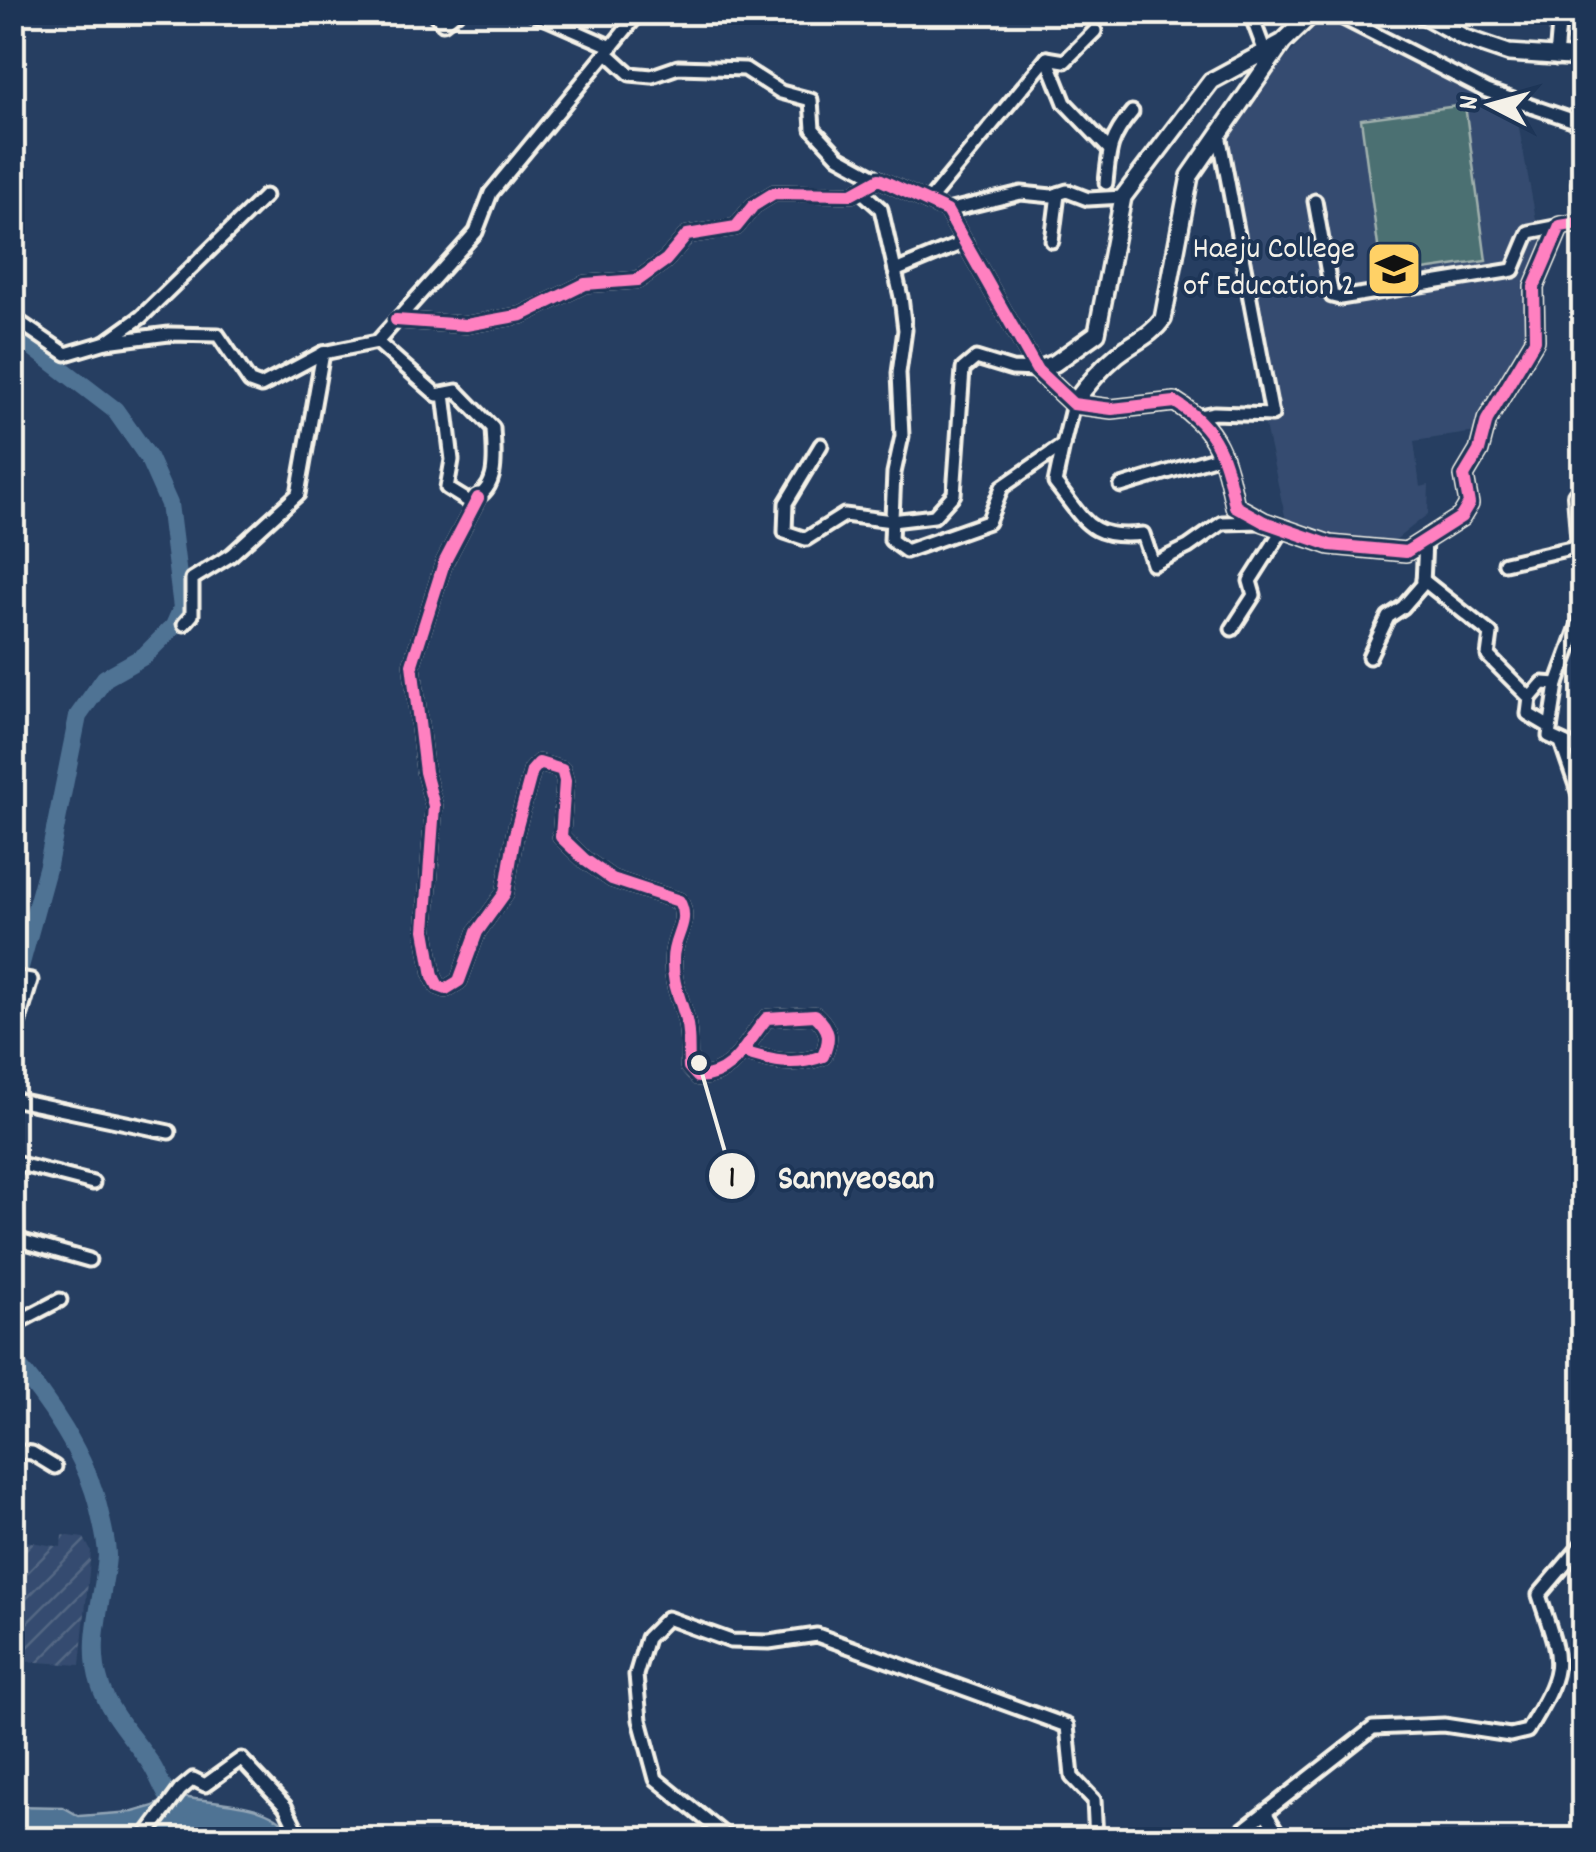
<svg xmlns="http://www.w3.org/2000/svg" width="1596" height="1852" font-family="Dekko,sans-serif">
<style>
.built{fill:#354c6f}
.industrial{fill:url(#industrial-furrows)}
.park{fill:#4c7072;stroke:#a0b0ad;stroke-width:2.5}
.water{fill:#507394;stroke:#92a5b6;stroke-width:2.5}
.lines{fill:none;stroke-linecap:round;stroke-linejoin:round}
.river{stroke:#507394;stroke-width:18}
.minor-casing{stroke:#f4f1e8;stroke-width:19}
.tertiary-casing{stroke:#f4f1e8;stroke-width:22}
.minor{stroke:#1d3557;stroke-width:11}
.tertiary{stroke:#1d3557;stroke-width:15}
.cycleway-casing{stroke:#1d3557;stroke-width:19}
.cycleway{stroke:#ff80c0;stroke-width:12}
.labels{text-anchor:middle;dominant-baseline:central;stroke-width:8;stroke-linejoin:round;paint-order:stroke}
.poi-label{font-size:32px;fill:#f4f1e8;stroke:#1d3557;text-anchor:end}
.leader{fill:none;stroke:#f4f1e8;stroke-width:4}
.callout-dot{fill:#f4f1e8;stroke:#1d3557;stroke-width:4}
.mark-label{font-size:30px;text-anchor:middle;font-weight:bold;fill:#111}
.callout-label{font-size:35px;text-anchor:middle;font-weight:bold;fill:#f4f1e8;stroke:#1d3557;stroke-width:8;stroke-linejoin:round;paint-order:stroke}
</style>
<defs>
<pattern id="industrial-furrows" width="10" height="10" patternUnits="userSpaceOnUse" patternTransform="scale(2.5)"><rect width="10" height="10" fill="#354c6f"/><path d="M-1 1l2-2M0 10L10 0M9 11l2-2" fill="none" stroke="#536684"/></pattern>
</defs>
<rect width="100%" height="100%" fill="#263e61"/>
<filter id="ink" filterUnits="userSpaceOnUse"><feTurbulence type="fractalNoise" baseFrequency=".01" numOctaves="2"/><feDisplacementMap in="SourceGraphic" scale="20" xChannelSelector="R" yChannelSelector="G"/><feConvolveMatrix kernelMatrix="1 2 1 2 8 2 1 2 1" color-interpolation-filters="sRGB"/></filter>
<g filter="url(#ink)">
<path class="built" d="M1327 13H1340L1344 27 1475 92 1515 107 1542 251 1531 335 1476 432 1414 441 1420 487 1429 485 1428 514 1394 541 1328 538 1286 520 1265 426 1281 413 1227 138 1277 68Z"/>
<path class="industrial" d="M62 1535 84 1538 91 1551 80 1665 23 1661 22 1666H13V1539L61 1547Z"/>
<path class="park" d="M1465 105 1486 261 1382 276 1361 119Z"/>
<path class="water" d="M172 1795C214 1805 273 1798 297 1839L41 1840 34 1835 13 1834V1806L63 1807 79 1816 133 1812 154 1806Z"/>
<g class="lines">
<g class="river">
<path d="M12 331 115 410 148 457 169 504 182 608 174 626 144 656 105 678 78 716 48 865 12 996"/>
<path d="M12 1359C48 1399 87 1457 99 1510 102 1524 107 1541 107 1556 104 1598 86 1642 100 1684 109 1714 132 1736 149 1761 161 1777 164 1801 183 1810"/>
</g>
<g class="minor-casing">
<g id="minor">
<path d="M433 12 443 23 457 12"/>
<path d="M532 12 612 47"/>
<path d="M1250 12 1265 52"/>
<path d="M1345 12V19L1487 91 1584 124"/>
<path d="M607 53 630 74 652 76 678 67 745 69 781 92 811 100 813 129 839 157 879 179"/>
<path d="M1047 58 1065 103 1109 149"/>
<path d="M1556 58 1560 12"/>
<path d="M1106 183C1109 150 1110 138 1132 112"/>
<path d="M860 190 881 209 901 297 905 330 899 373 902 436 894 473 891 540 906 551 988 522 1002 487 1063 445 1073 404"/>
<path d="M1315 201 1332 296 1340 298 1513 270 1529 232 1560 226"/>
<path d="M928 202 1047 58 1065 61 1095 31"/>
<path d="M947 211 1021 193 1052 196 1067 191 1088 199 1123 197"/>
<path d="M1052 241 1058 194"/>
<path d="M895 271 965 242"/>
<path d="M12 317 66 354 106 342 141 317 265 196"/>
<path d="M396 320 466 325 522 315 585 284 638 280 666 260 687 235 736 227 753 206 774 193 852 194 879 179 947 211 1037 370"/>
<path d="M106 342 169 334 218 335 250 382 261 386 323 353 377 342 476 232 491 193 640 12"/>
<path d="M377 342 437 395 457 391 493 428C494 455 501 492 468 501L447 488 452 460 444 394"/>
<path d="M1195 417 1214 413 1272 415 1219 134"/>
<path d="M821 445 786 503 785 532 806 539 844 515 892 521 934 516 954 494 963 369 976 358 1012 369 1037 370"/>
<path d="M1063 445 1055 483C1086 522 1089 540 1143 534L1153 564 1188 547 1222 523 1261 522"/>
<path d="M1121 486 1224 455"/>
<path d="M478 498 444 563 412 664 425 772 434 806 425 930 433 976 438 986 446 989 459 981 477 932 505 893 515 834 532 771 539 763 562 770 565 781 561 837 585 860 612 879 679 901C691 922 673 936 673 959 672 985 680 996 686 1020 690 1035 688 1052 689 1067L698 1077C736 1075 745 1043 767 1018L815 1015C830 1029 831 1038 823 1056 793 1067 772 1061 743 1052"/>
<path d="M1505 563 1584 545"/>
<path d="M1423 580 1491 634 1488 656 1530 698 1543 683 1557 684 1584 610"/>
<path d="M184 624 192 615V579L231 555 298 494 323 353"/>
<path d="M1232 629 1254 595 1250 581 1283 529"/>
<path d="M1369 657 1388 617 1403 607 1423 584 1425 540"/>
<path d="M1557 684 1549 736 1584 752"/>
<path d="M1530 698 1528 714 1550 727"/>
<path d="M1561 742 1584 809"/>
<path d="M12 977 31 980 12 1044"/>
<path d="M12 1099 169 1132"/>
<path d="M12 1162 93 1183"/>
<path d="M12 1238 89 1260"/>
<path d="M12 1321 18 1322 60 1300"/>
<path d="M12 1451 32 1453 55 1467"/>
<path d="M1266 1814 1282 1840"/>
<path d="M143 1840 180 1790 193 1779 205 1785 241 1759 285 1806 302 1840"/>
<path d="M731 1840 656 1779 640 1720 636 1675 647 1638 667 1618 731 1641 769 1642 817 1635 1067 1726 1072 1777 1094 1800 1096 1840"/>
<path d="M1192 1840 1239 1833 1373 1728 1444 1725 1510 1735 1527 1731C1567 1665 1562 1666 1539 1595L1584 1542"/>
</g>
</g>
<g class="tertiary-casing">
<g id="tertiary">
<path d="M1314 12 1283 42 1211 81 1123 197 1097 333 1055 363 1037 370 1073 404 1112 409 1175 402C1219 429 1225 458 1235 506L1264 522 1330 545 1406 552 1461 517 1469 504 1464 476 1479 451 1487 420 1535 340 1534 287 1560 226 1584 222"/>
<path d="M1418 12 1465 38 1509 53 1584 58"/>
<path d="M1584 176 1580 184 1584 204"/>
<path d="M1073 404C1086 386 1100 369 1117 355 1133 342 1151 336 1163 319L1190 176 1281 45"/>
<path d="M1576 495 1580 546"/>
</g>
</g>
<use href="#minor" class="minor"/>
<use href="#tertiary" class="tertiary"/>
<g class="cycleway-casing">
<g id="cycleway">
<path d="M396 320 466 325 522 315 585 284 638 280 666 260 687 235 736 227 753 206 774 193 852 194 879 179 947 211 1037 370 1073 404 1112 409 1175 402C1219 429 1225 458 1235 506L1264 522 1330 545 1406 552 1461 517 1469 504 1464 476 1479 451 1487 420 1535 340 1534 287 1560 226 1584 222"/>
<path d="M478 498 444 563 412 664 425 772 434 806 425 930 433 976 438 986 446 989 459 981 477 932 505 893 515 834 532 771 539 763 562 770 565 781 561 837 585 860 612 879 679 901C691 922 673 936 673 959 672 985 680 996 686 1020 690 1035 688 1052 689 1067L698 1077C736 1075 745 1043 767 1018L815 1015C830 1029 831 1038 823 1056 793 1067 772 1061 743 1052"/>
</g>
</g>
<use href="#cycleway" class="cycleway"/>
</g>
</g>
<defs>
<g id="university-square" transform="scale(2.875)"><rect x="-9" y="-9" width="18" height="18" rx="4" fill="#ffd166" stroke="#1d3557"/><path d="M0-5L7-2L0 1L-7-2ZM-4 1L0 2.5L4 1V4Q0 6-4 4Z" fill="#111"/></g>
</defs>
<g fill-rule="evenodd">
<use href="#university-square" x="1394" y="269"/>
</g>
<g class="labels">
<g class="poi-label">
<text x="1355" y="251">Haeju College<tspan x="1355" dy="37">of Education 2</tspan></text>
</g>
</g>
<path class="leader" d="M699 1063L732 1176"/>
<g class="callout-dot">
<circle cx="699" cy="1063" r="10"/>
<circle cx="732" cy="1176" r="25"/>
</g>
<g class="mark-label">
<text x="732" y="1186">1</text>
</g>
<g class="callout-label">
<text x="856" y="1188">Sannyeosan</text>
</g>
<rect width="1596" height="1852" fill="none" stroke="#1d3557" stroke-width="50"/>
<rect x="25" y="25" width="1546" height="1802" fill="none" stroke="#f4f1e8" stroke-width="4" filter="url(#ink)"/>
<g transform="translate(1491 105) rotate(276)" stroke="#1d3557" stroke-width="8" paint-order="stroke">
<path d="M0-8L18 38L0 25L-18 38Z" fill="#f4f1e8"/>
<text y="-15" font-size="28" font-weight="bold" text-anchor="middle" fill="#f4f1e8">N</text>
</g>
</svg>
